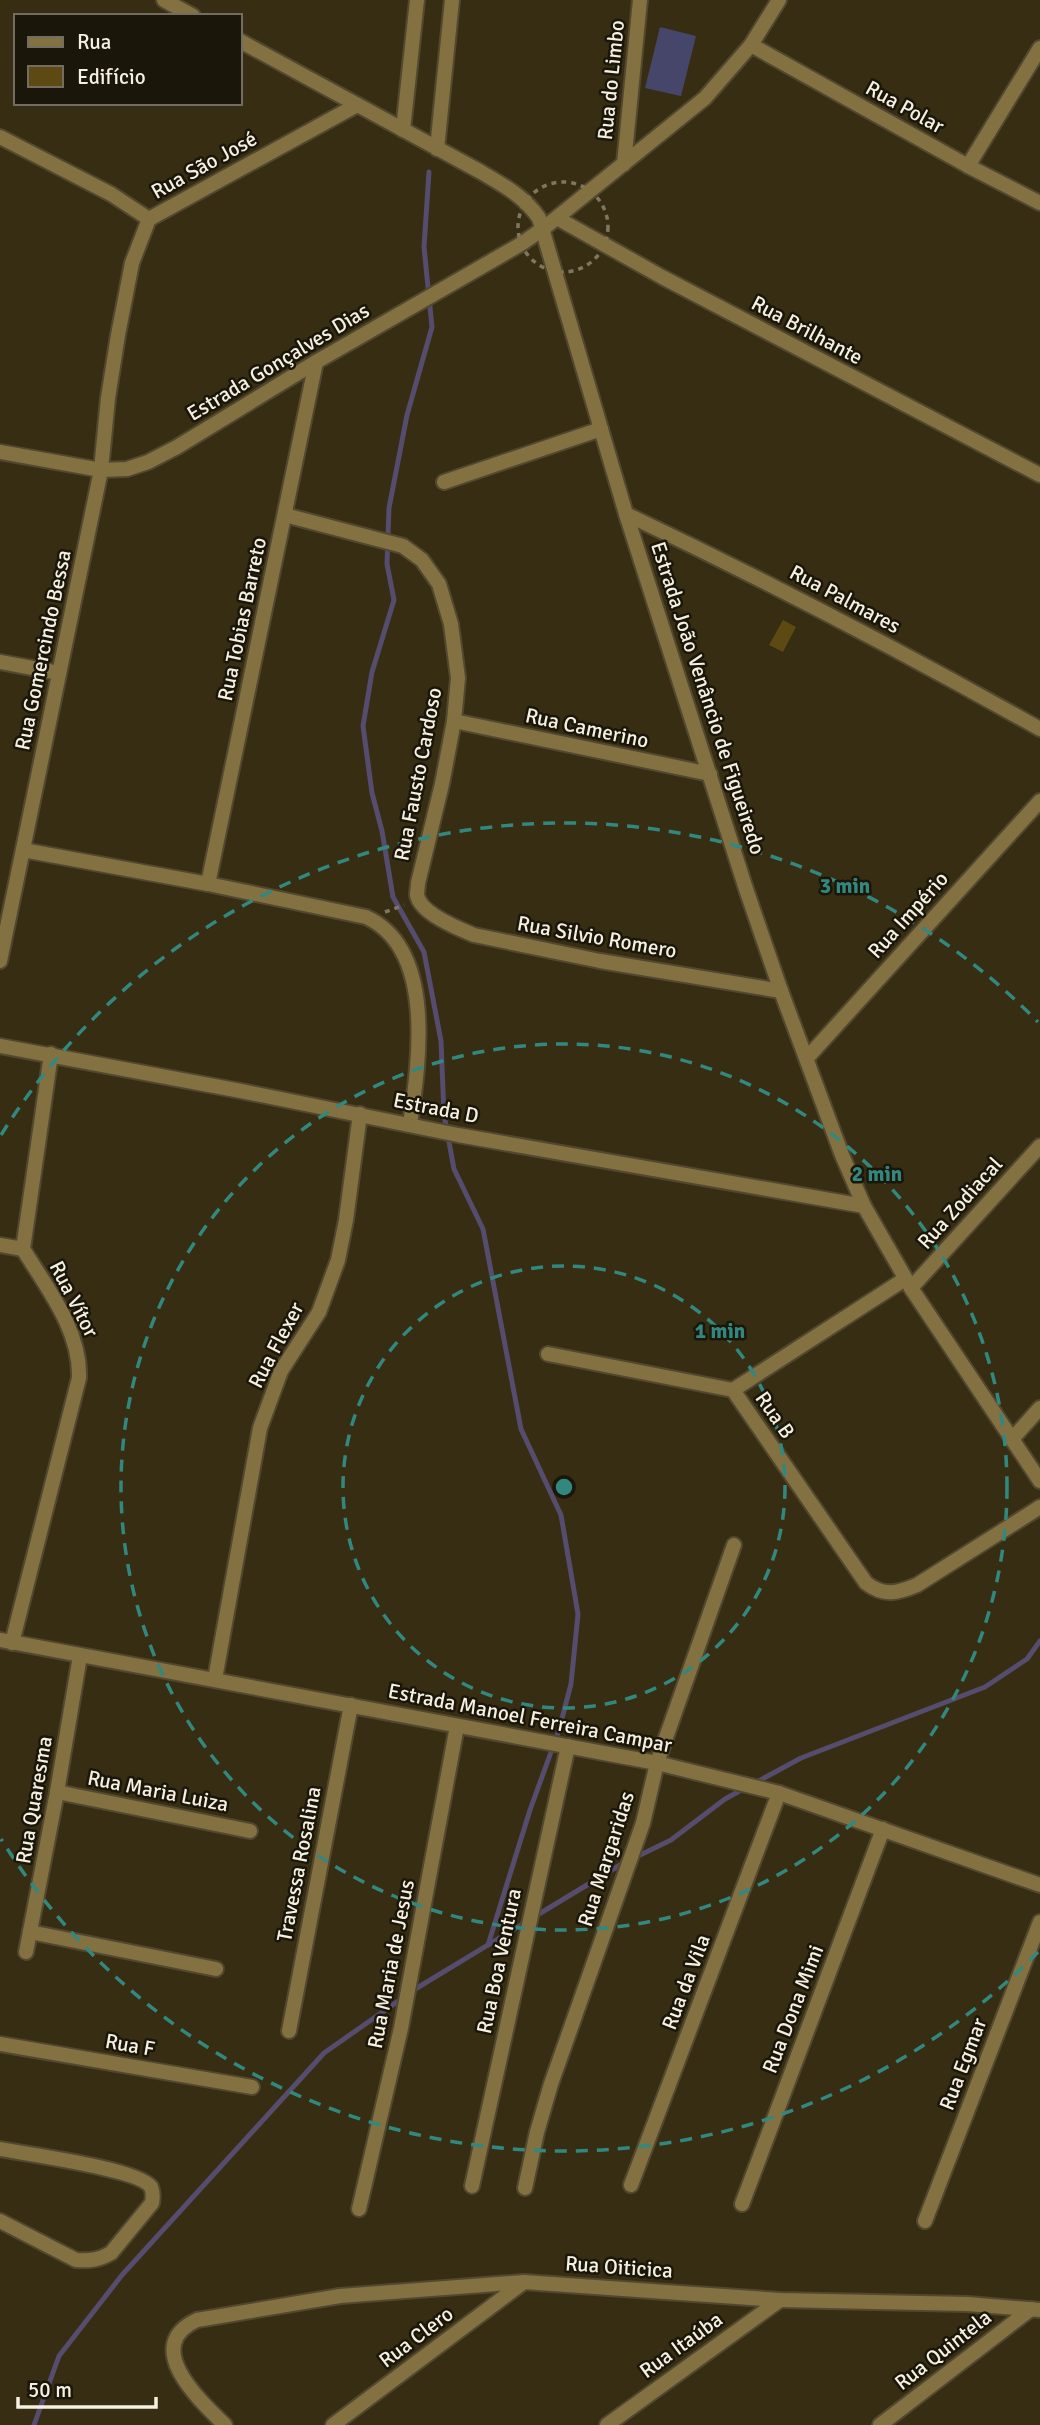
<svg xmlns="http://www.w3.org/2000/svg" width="1040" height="2425" font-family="Signika,sans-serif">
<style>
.green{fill:#46466a}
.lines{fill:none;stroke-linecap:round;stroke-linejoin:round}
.stream{stroke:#564c6e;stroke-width:5}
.building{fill:#5d4a12}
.minor-casing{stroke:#51482f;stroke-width:18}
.tertiary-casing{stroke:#51482f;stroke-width:18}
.path{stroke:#7f7761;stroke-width:3.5;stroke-dasharray:5 5;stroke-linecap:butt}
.minor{stroke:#837142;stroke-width:14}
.tertiary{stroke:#837142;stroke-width:14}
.ring{fill:none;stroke:#32887f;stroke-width:3.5;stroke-dasharray:12 9}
.labels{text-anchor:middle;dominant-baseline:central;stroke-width:5;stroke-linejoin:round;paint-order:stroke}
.street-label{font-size:21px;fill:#f6f0e1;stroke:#1a160a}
.centre{fill:#32887f;stroke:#1a160a;stroke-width:3.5}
.ring-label{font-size:21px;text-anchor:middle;font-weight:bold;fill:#32887f;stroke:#1a160a;stroke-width:5;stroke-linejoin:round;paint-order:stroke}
</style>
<rect width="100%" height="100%" fill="#362d12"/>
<path class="green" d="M660 27 696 36 681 96 645 88Z"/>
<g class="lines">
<g class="stream">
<path d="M429 172 424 247 432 327 407 415 389 508 387 564 394 600 372 672 363 726 372 793 382 831 393 897 424 952 441 1041 444 1115 454 1169 483 1229 521 1429 561 1515 578 1614 571 1684 559 1730 530 1810 488 1945"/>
<path d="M755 1783 801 1758 985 1687 1027 1659 1040 1641"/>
<path d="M634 1858 671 1840 725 1799 747 1787"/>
<path d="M534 1917 625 1862"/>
<path d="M412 1991 526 1922"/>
<path d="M34 2425 59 2356 122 2275 324 2053 404 1997"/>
</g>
</g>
<path class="building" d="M783 620 796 627 783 652 769 645Z"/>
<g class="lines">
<g class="minor-casing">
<g id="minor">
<path d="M751 45 968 166 1040 203"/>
<path d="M403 130 417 0"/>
<path d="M0 137 111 194 149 219"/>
<path d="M437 149 452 0"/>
<path d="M624 164 640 0"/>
<path d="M968 166 1040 48"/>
<path d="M557 218 662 277 1040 475"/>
<path d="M444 482 601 429"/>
<path d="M626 514C767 581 905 653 1040 729"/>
<path d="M285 515 403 546 422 560 439 584 451 624 458 678 454 721 442 784 418 883C418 887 417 891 417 895 420 913 459 929 474 935L600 961 781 991"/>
<path d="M0 662 59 673"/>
<path d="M454 721 710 774"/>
<path d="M23 850 208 884 366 917C436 949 419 1063 410 1124"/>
<path d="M208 884 316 362"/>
<path d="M0 961 101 470 108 398 118 335 132 263 149 219 357 105"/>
<path d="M807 1058 1040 801"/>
<path d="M0 1245 23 1249"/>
<path d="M911 1288 1040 1146"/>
<path d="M548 1354 733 1390 866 1583C884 1597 898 1593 917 1585L1040 1507"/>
<path d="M733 1390 905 1279"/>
<path d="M1012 1439 1040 1408"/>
<path d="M12 1643 79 1378C81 1331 47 1288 23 1249L51 1054"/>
<path d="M215 1679 260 1428 281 1371 319 1312 338 1260 346 1220 360 1114"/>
<path d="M57 1792 250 1831"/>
<path d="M30 1932 216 1969"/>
<path d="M26 1952 57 1792 80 1656"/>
<path d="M289 2031 351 1705"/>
<path d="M0 2044 252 2087"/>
<path d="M0 2149C26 2154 139 2169 151 2187 153 2192 153 2198 152 2203L111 2253C99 2260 90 2261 76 2260L0 2221"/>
<path d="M631 2185 779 1793"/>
<path d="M472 2186 568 1746"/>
<path d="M525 2188 537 2132 551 2084 643 1823 657 1763 734 1545"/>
<path d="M742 2204 883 1829"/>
<path d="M359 2209 401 2028 457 1726"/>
<path d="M925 2221 1040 1922"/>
<path d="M225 2425C199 2400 141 2346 197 2320L340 2296 524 2282 780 2300 968 2304 1040 2310"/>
<path d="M333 2425 524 2282"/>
<path d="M607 2425 780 2300"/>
<path d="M880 2425 1031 2309"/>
</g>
</g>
<g class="tertiary-casing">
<g id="tertiary">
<path d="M164 0 193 16"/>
<path d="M240 41 481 172C503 185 524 196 539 218L626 514 746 889 781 991 842 1155 864 1206 911 1288 1040 1481"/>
<path d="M0 452 101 470 127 469 148 462 177 447 316 362 521 244 544 228 705 98 751 45 779 0"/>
<path d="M0 1046 241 1091 458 1135 864 1206"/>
<path d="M0 1640 657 1763 779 1793 1040 1885"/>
</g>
</g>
<g class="path">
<circle cx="563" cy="227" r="45"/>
<path d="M385 912 404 905"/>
</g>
<use href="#minor" class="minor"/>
<use href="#tertiary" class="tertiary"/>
</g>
<g class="ring">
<circle cx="564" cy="1487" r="221"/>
<circle cx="564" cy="1487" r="443"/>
<path d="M1038 1952A664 664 0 0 1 1 1839M1 1135A664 664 0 0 1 1038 1022"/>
</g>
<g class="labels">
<g class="street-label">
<text transform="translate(611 80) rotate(-84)">Rua do Limbo</text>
<text transform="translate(905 107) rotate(29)">Rua Polar</text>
<text transform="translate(204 165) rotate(-29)">Rua São José</text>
<text transform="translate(807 330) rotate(28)">Rua Brilhante</text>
<text transform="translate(278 362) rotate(-31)">Estrada Gonçalves Dias</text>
<text transform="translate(845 599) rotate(28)">Rua Palmares</text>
<text transform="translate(242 619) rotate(-78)">Rua Tobias Barreto</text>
<text transform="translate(43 650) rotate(-78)">Rua Gomercindo Bessa</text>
<text transform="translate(708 698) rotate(72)">Estrada João Venâncio de Figueiredo</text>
<text transform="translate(587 728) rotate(12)">Rua Camerino</text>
<text transform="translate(418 774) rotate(-79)">Rua Fausto Cardoso</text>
<text transform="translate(908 915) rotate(-48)">Rua Império</text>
<text transform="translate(597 937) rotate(10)">Rua Silvio Romero</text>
<text transform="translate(436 1108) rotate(11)">Estrada D</text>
<text transform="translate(960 1203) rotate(-48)">Rua Zodiacal</text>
<text transform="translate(74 1299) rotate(63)">Rua Vítor</text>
<text transform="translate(276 1345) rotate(-62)">Rua Flexer</text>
<text transform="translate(775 1415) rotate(55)">Rua B</text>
<text transform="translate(530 1718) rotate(11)">Estrada Manoel Ferreira Campar</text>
<text transform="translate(158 1791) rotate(11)">Rua Maria Luiza</text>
<text transform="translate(34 1800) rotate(-80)">Rua Quaresma</text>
<text transform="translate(606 1859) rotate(-72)">Rua Margaridas</text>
<text transform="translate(299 1864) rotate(-79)">Travessa Rosalina</text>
<text transform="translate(499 1961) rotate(-78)">Rua Boa Ventura</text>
<text transform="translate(391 1964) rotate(-79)">Rua Maria de Jesus</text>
<text transform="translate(686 1982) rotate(-69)">Rua da Vila</text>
<text transform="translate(793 2009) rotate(-69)">Rua Dona Mimi</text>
<text transform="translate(130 2045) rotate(10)">Rua F</text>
<text transform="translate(963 2064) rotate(-69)">Rua Egmar</text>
<text transform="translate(619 2267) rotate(4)">Rua Oiticica</text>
<text transform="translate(416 2337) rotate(-37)">Rua Clero</text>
<text transform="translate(681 2345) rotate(-36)">Rua Itaúba</text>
<text transform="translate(943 2350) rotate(-38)">Rua Quintela</text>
</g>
</g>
<circle cx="564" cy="1487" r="10" class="centre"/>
<g class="ring-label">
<text x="845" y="893">3 min</text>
<text x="877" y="1181">2 min</text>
<text x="720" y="1338">1 min</text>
</g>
<rect x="14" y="14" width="228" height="91" fill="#1a160a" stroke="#726d60" stroke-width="2"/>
<rect x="28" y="37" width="35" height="10" fill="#837142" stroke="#726d60" stroke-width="2"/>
<text x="77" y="49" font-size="21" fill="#f6f0e1">Rua</text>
<rect x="28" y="66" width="35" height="21" fill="#5d4a12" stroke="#726d60" stroke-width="2"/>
<text x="77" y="84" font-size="21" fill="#f6f0e1">Edifício</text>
<path d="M18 2397v10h138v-10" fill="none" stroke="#f6f0e1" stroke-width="3.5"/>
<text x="28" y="2397" font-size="21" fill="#f6f0e1" stroke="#1a160a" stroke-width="5" paint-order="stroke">50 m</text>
</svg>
